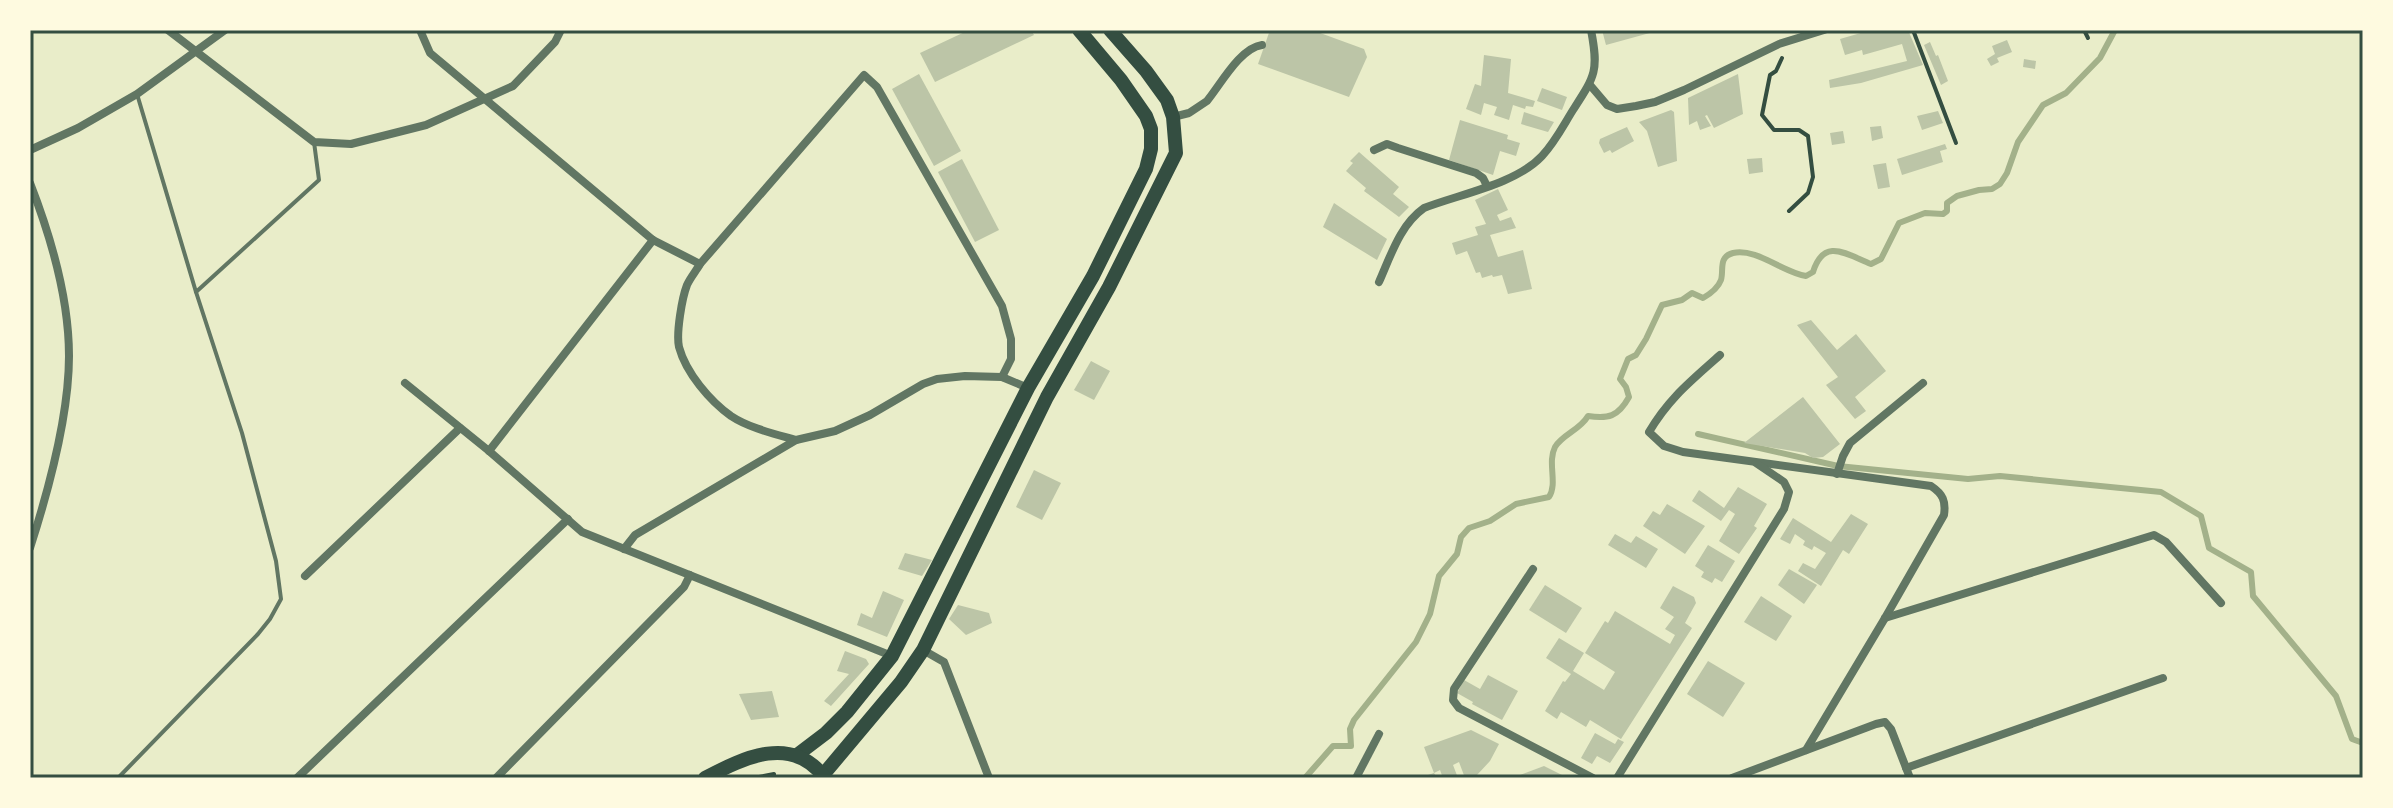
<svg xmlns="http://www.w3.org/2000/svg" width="2393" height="808" font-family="'Zilla Slab',serif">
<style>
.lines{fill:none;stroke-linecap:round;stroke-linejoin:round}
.stream{stroke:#a3b18a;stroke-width:6}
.building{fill:#bcc5a7}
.path{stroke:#344e41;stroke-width:4}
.service{stroke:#617663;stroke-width:4}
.minor{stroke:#617663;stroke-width:8}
.primary{stroke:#344e41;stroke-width:14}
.neatline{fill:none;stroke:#344e41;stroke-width:3}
</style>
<rect width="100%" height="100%" fill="#e9edc9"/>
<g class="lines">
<g class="stream">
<path d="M1698 434 1838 466 1968 479 2000 476 2161 492 2201 516 2209 548 2251 572 2253 596 2336 696 2352 739 2363 743"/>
<path d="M1305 778 1333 746H1351L1350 729 1354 720 1416 642 1430 614 1439 576 1457 554 1461 537 1469 528 1490 521 1516 504 1549 497C1558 483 1547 463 1555 447 1563 434 1580 430 1588 416 1608 419 1618 417 1629 397L1626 387 1620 379 1628 359 1636 355 1646 339 1662 305 1682 300 1692 293 1703 298C1710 294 1718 288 1721 280 1724 270 1718 257 1733 253 1757 248 1782 272 1806 276L1813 272C1824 237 1846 254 1871 264L1881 259 1899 223 1925 213 1943 214 1947 211V203L1957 196 1979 190 1992 189 2000 184 2007 173 2018 142 2043 105 2066 93 2100 58 2115 30"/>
</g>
</g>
<g class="building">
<path d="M969 30H1031L1034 35 935 82 920 53Z"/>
<path d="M1270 30H1312L1364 49 1367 57 1349 97 1258 64Z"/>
<path d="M1602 30H1657V31L1606 45Z"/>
<path d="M1871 30H1908L1923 65 1861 83 1830 88 1829 80 1907 61 1902 44 1863 55 1862 50 1845 55 1840 39Z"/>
<path d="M2007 40 2012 52 1997 58 1999 62 1991 66 1987 59 1995 54 1992 46Z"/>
<path d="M1930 42 1936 56 1938 55 1948 81 1941 85 1924 45Z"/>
<path d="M1484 55 1511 59 1508 93 1535 101 1533 107 1526 106 1525 109 1513 105 1509 120 1494 115 1497 107 1484 103 1481 115 1466 109 1475 84 1481 86Z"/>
<path d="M2024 59 2036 61 2035 69 2023 67Z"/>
<path d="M919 74 961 151 934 166 892 89Z"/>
<path d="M1738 74 1743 114 1714 128 1707 115 1705 116 1711 126 1700 130 1697 121 1689 125 1688 98Z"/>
<path d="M1542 88 1567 97 1562 110 1537 101Z"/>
<path d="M1671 110 1674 112 1677 161 1658 167 1647 131 1639 122Z"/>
<path d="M1938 111 1943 123 1922 130 1917 116Z"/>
<path d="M1524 112 1554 122 1548 132 1521 124Z"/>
<path d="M1460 120 1508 135 1507 139 1520 143 1516 156 1500 151 1493 175 1449 160Z"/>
<path d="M1881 126 1883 138 1872 141 1870 127Z"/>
<path d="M1627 127 1634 141 1612 153 1610 150 1604 153 1599 143 1600 139Z"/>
<path d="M1843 131 1845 143 1832 145 1830 133Z"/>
<path d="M1945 144 1947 149 1940 151 1943 162 1902 175 1897 159Z"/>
<path d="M1359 152 1399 187 1393 194 1409 207 1399 217 1364 191 1366 188 1346 171 1353 163 1350 161Z"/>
<path d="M1762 158 1763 172 1749 174 1747 159Z"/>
<path d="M962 159 999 230 975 242 938 172Z"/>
<path d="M1886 163 1890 187 1878 189 1873 165Z"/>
<path d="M1498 189 1508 210 1497 215 1500 221 1511 217 1516 228 1490 235 1498 257 1523 250 1532 289 1508 294 1502 275 1493 277 1492 275 1482 278 1480 272 1476 273 1467 251 1456 255 1452 243 1478 235 1475 227 1486 224 1475 200Z"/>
<path d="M1334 203 1387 239 1377 260 1323 227Z"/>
<path d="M1811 320 1837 350 1856 334 1886 371 1855 397 1866 411 1855 419 1826 385 1838 377 1797 325Z"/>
<path d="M1091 361 1110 371 1094 400 1074 390Z"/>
<path d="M1803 397 1840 444 1823 457 1813 458 1805 453 1744 443Z"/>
<path d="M1034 470 1061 483 1042 520 1016 507Z"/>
<path d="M1738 487 1767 504 1754 526 1757 528 1739 554 1719 541 1735 514 1729 510 1721 521 1692 501 1699 490 1724 508Z"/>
<path d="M1667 504 1705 526 1685 554 1643 526 1653 511 1660 515Z"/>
<path d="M1851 514 1868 524 1849 554 1843 550 1821 586 1798 571 1803 563 1815 569 1826 553 1814 546 1812 550 1803 545 1805 541 1795 534 1790 544 1780 539 1793 518 1831 542Z"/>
<path d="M1615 534 1631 543 1636 536 1658 549 1646 568 1608 545Z"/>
<path d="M1708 545 1735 561 1722 582 1715 578 1712 583 1701 577 1704 572 1695 566Z"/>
<path d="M905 553 932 560 922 576 898 569Z"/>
<path d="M1789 569 1817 585 1804 604 1778 585Z"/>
<path d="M1545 585 1582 608 1566 633 1529 610Z"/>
<path d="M1673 586 1694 597 1696 603 1685 623 1692 628 1621 739 1590 720 1586 727 1561 712 1557 719 1545 711 1563 681 1565 682 1571 674 1546 658 1559 638 1584 653 1573 671 1604 690 1615 672 1585 653 1605 621 1608 623 1615 611 1670 644 1675 635 1665 629 1674 617 1660 608Z"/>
<path d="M883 591 904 600 887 637 857 625 861 613 872 618Z"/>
<path d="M1761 596 1792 616 1776 641 1744 622Z"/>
<path d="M958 605 989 613 992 623 966 635 949 619Z"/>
<path d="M845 651 866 659 869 664 831 706 824 701 849 674 837 671Z"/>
<path d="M1708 661 1745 683 1723 717 1687 694Z"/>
<path d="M1488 675 1518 691 1502 720 1472 704 1473 702 1457 693 1464 680 1480 689Z"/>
<path d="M772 691 779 717 751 720 739 694Z"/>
<path d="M1471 730 1499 744 1490 761 1477 775 1478 778H1465L1459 762 1453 765 1458 778H1443L1440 770 1434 773 1437 778H1429L1428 775 1434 773 1424 747Z"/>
<path d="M1595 733 1615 744 1618 739 1624 742 1610 763 1597 756 1592 764 1581 758Z"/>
<path d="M1544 766 1568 778H1512Z"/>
</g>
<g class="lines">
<g class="path">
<path d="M1913 30 1956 143"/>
<path d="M2084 30 2088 38"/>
<path d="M1782 58 1776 71 1770 75 1762 115 1774 130H1799L1808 136 1813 177 1808 193 1789 211"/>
<path d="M754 778 774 774V778"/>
</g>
<g class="service">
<path d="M196 292 319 180 314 142"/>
<path d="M118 778 258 634 270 619 281 599 276 561 242 433 196 292 137 94"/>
</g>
<g class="minor">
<path d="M168 30 314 142 351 144 426 125 513 86 555 42 561 30"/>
<path d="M420 30 430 53 653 240 700 264"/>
<path d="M1590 85 1607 105 1617 109 1636 106 1655 102 1684 90 1779 44 1824 30"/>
<path d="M1173 117 1189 113 1207 101C1221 84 1240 48 1262 45"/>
<path d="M30 150 78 128 137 94 225 30"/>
<path d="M1374 150 1387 144 1398 148 1476 173 1483 178 1487 186"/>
<path d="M30 183C51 237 69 297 69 356 69 414 48 492 30 548"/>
<path d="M1379 282C1391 255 1400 225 1424 208 1460 194 1516 184 1542 156 1555 142 1563 126 1573 110 1595 76 1599 71 1591 30"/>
<path d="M1720 355C1691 381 1669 398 1649 432L1664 446 1683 452 1931 486C1943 494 1946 501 1944 515L1885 618 1806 750"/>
<path d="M405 383 489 451 582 532 892 656"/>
<path d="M796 440C775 434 749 428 731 416 710 401 686 373 679 347 676 333 682 298 687 285 690 278 696 271 700 264L864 75 877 87 1002 306 1011 339V359L1002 377"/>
<path d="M489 451 653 240"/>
<path d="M1837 474 1843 456 1850 443 1923 383"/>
<path d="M624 549 635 535 796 440 835 431 870 415 923 384 937 379 965 376 1002 377 1028 388"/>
<path d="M1533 569 1454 689 1453 700 1459 708 1593 778"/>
<path d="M305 576 460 428"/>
<path d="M1885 618 2154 535 2166 542 2221 603"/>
<path d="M923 650 944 662 989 778"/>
<path d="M1906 768 2163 678"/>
<path d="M297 778 568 519"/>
<path d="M496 778 684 587 690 575"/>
<path d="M1356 778 1379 734"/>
<path d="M1617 778 1784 509 1789 492 1784 482 1756 463"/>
<path d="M1732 778 1876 724 1885 722 1891 729 1910 778"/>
</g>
<g class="primary">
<path d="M797 755 826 733 847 712 892 656 1028 388 1093 276 1146 169 1151 149V129L1146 116 1121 80 1079 30"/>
<path d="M823 775 901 682 923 650 1047 397 1109 287 1176 153 1173 117 1167 100 1146 71 1110 30"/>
<path d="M705 778C745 757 792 734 825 778"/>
</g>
</g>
<rect width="2393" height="808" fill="none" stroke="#fefae0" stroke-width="64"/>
<rect x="32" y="32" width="2329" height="744" class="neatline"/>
</svg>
